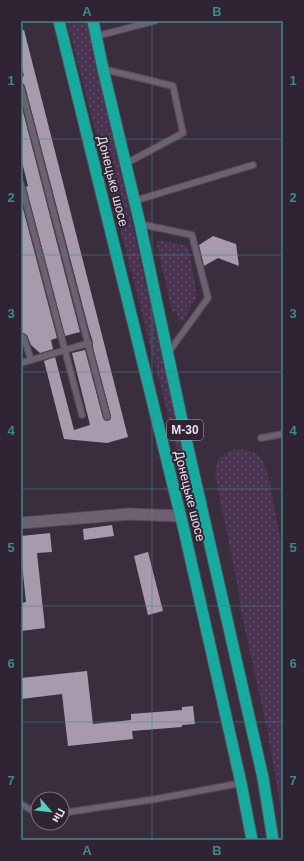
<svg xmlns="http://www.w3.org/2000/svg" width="304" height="861" font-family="Arial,sans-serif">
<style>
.grass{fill:url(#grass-dots)}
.building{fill:#a999ac}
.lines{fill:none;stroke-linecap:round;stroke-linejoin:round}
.service-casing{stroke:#554a58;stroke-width:8}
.minor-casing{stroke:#554a58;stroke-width:13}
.trunk-casing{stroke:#554a58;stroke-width:13}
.service{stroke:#6e5f71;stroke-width:5.5}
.minor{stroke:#6e5f71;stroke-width:11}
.trunk{stroke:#17aba0;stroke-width:11}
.grid{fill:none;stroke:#3b8c87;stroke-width:1;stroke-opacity:0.55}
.labels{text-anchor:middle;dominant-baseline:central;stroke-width:4;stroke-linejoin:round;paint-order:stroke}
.shield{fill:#302333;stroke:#b2a9b4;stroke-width:1}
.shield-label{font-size:12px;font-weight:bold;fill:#eae2ec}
.street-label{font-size:13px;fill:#eae2ec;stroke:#302333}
.neatline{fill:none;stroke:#3b8c87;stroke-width:1.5}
.grid-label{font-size:13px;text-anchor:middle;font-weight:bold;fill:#3b8c87}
</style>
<defs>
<pattern id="grass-dots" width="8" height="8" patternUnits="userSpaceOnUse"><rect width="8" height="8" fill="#4a3350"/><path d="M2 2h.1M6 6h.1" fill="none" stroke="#645069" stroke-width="1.8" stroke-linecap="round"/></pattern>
</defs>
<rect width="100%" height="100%" fill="#3a2d3d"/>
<g class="grass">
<path d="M67 21H87L185 461 180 462Z"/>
<path d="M156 240 185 245 189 249 197 296 184 320 179 321 176 311 172 312Z"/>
<path d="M238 449 246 450 255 452 263 461 268 474 283 553V821L267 729 241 611 238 588 215 474C217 457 221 453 238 449Z"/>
</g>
<g class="building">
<path d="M24 30 128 437 107 443 64 439 44 361 55 357 74 430 90 425 72 353 85 350 103 418 106 421 110 420 111 416 93 348V342L89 330 25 86 21 83V77L24 76 21 64V31Z"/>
<path d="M21 104 80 332 65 336 26 187 28 186 21 158Z"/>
<path d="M21 201 57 338 51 340 53 349 40 353 31 345 27 335 21 332Z"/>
<path d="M213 236 236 244 239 266 218 258 204 266 199 245Z"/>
<path d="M112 525 114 536 84 540 83 529Z"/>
<path d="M50 533 52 552 37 553 45 628 21 631V603L26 602 21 554V536Z"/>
<path d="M148 552 163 611 148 615 134 556Z"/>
<path d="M87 671 93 724 131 720V714L182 710V707L193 706 195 724 182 725V727L132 731 133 739 68 746 62 694 21 699V678Z"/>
</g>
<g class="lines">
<g class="service-casing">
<g id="service">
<path d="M97 36 155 21"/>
<path d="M103 69 173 86 183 133 125 164"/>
<path d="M21 87 107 417"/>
<path d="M21 184 82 415"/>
<path d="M134 201 253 165"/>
<path d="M140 224 192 235 208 298 168 353"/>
<path d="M21 336 24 338 31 360"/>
<path d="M21 363 89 343"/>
<path d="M261 438 283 434"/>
<path d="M21 804 38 814"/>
<path d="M62 813 156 799 241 783"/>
</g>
</g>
<g class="minor-casing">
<path id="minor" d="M21 523 129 514 180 516"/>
</g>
<g class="trunk-casing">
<g id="trunk">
<path d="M59 21 184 530 241 783 252 840"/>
<path d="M93 21 103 69 140 224 186 439 263 778 273 840"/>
</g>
</g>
<use href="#service" class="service"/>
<use href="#minor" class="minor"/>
<use href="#trunk" class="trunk"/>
</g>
<path class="grid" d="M152 21V840M21 139H283M21 255H283M21 372H283M21 489H283M21 606H283M21 722H283"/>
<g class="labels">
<rect class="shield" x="167" y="420" width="36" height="20" rx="3"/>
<g class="shield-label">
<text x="185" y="430">М-30</text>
</g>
<g class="street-label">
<text transform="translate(113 181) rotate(76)">Донецьке шосе</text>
<text transform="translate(190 496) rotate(76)">Донецьке шосе</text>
</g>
</g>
<rect width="304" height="861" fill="none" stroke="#302333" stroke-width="44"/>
<g transform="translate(50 811) rotate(118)"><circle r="19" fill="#302333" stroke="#7a6f7d"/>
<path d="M0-3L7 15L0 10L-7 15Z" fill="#5acebd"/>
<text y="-6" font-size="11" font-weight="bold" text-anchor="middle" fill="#eae2ec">Пн</text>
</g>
<rect x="22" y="22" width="260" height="817" class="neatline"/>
<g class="grid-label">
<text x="87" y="16">A</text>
<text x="217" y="16">B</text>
<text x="11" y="85">1</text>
<text x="293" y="85">1</text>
<text x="11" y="202">2</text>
<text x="293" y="202">2</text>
<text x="11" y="318">3</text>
<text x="293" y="318">3</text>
<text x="11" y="435">4</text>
<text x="293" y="435">4</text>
<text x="11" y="552">5</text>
<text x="293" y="552">5</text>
<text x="11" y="668">6</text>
<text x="293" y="668">6</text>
<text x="11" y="785">7</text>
<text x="293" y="785">7</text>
<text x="87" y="855">A</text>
<text x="217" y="855">B</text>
</g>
</svg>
